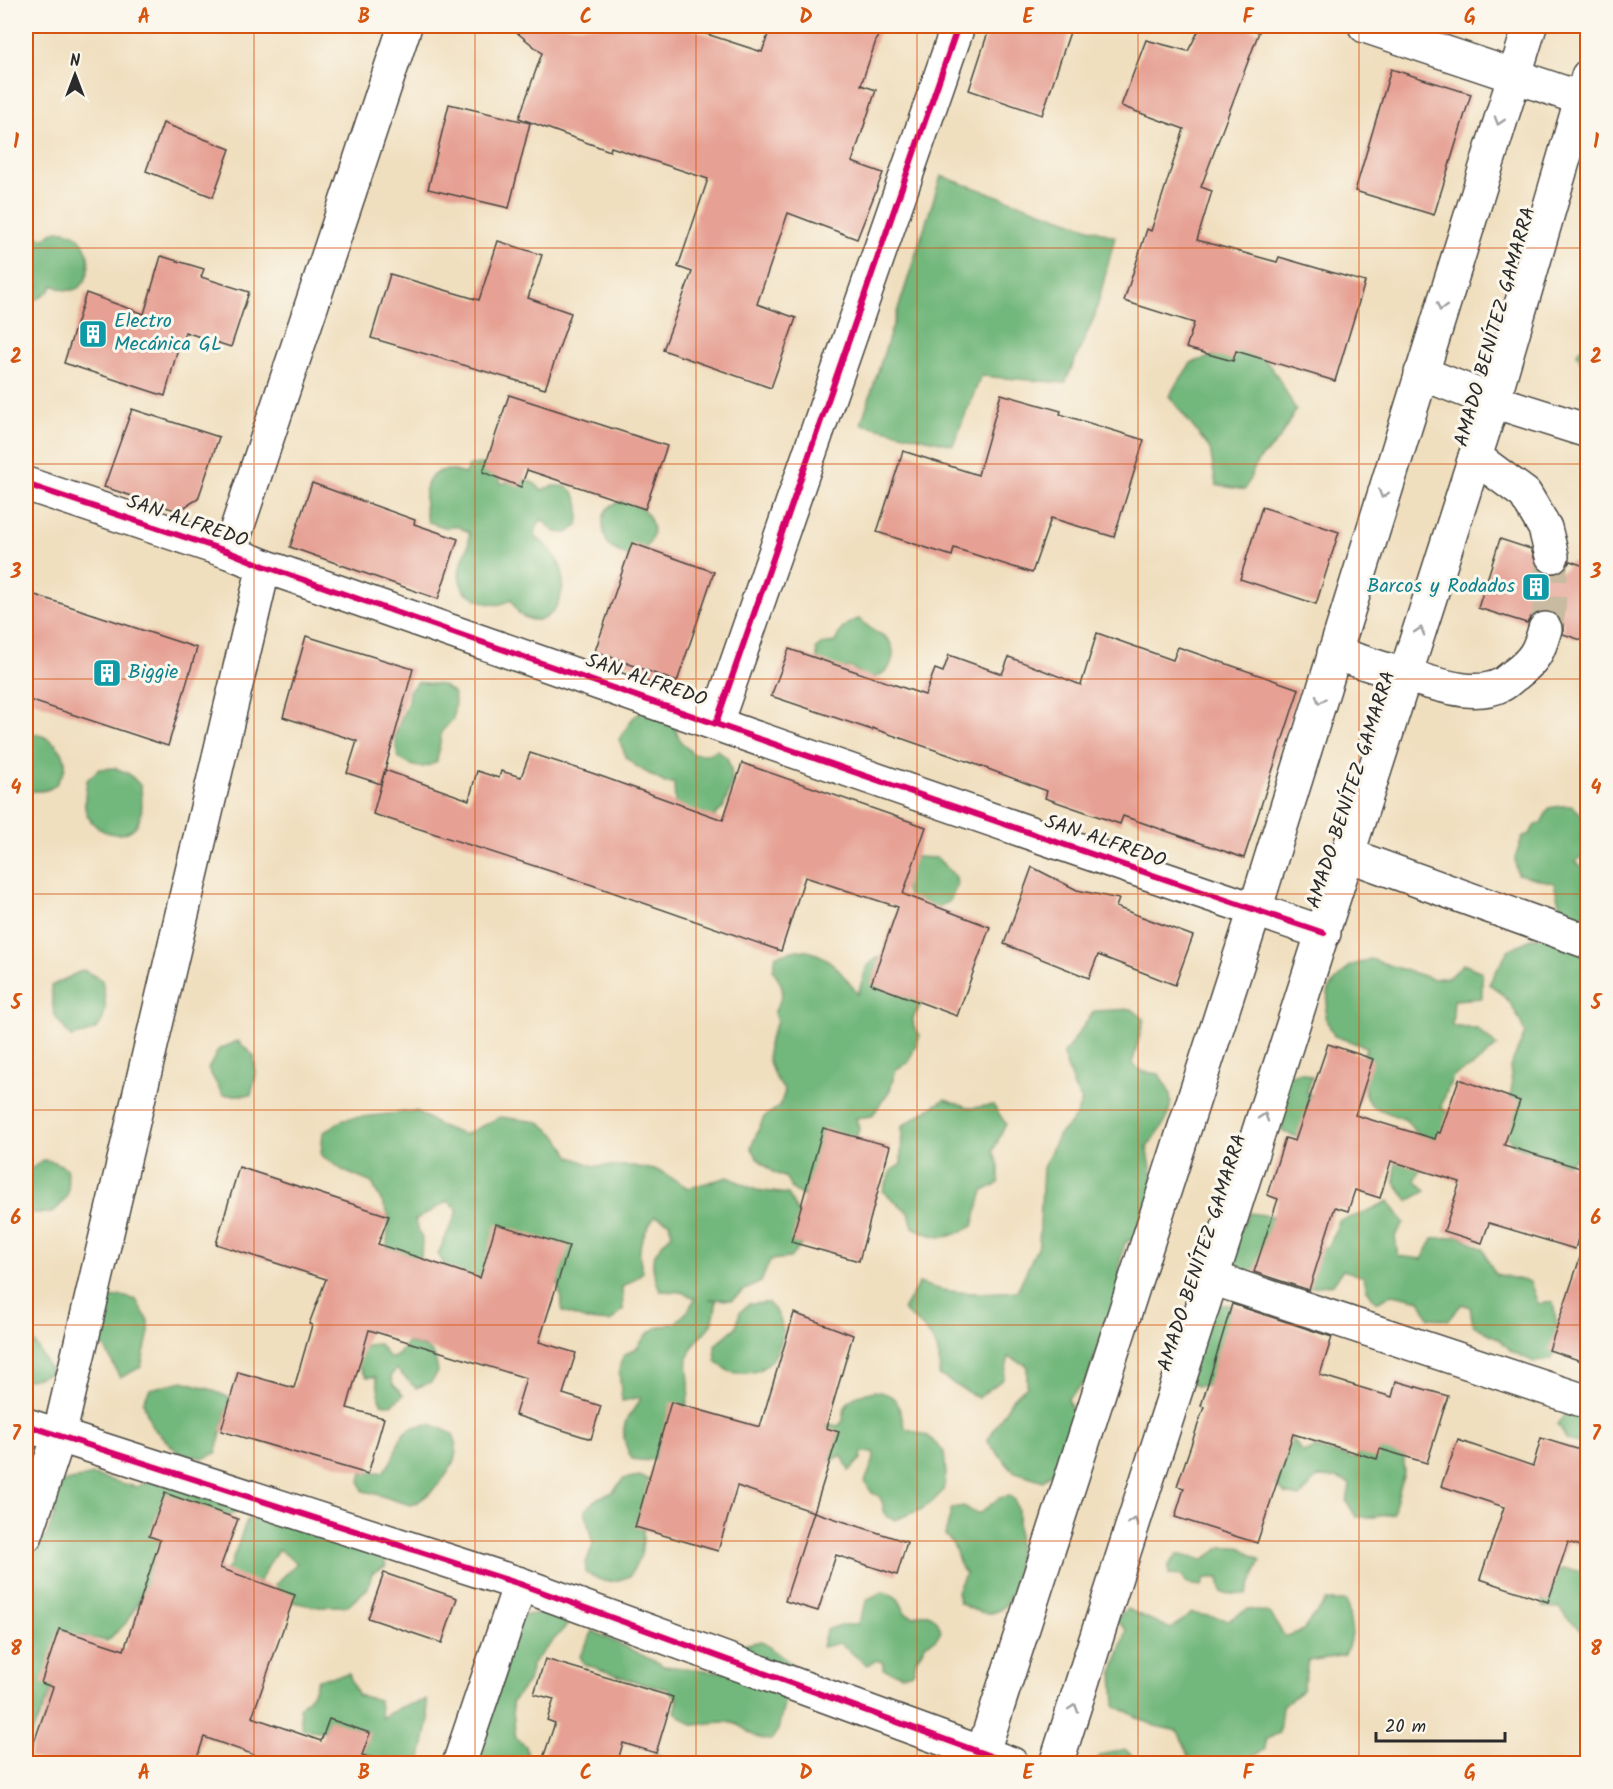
<svg xmlns="http://www.w3.org/2000/svg" width="1613" height="1789" font-family="Kalam,sans-serif">
<style>
.forest{fill:#72b77b;stroke:#4e7153;stroke-width:1.5}
.building{fill:#e6a194}
.lines{fill:none;stroke-linecap:round;stroke-linejoin:round}
.minor-tunnel{stroke:#c9bba1;stroke-width:33;stroke-dasharray:33 16;stroke-linecap:butt}
.minor-casing{stroke:#494641;stroke-width:36}
.major-casing{stroke:#494641;stroke-width:36}
.minor{stroke:#fff;stroke-width:33}
.major{stroke:#fff;stroke-width:33}
.cycleway-casing{stroke:#fbf7ec;stroke-width:10}
.cycleway{stroke:#d6006c;stroke-width:6}
.oneway{stroke:#a0a0a0}
.grid{fill:none;stroke:#d5540f;stroke-width:1.5;stroke-opacity:0.55}
.labels{text-anchor:middle;dominant-baseline:central;stroke-width:6;stroke-linejoin:round;paint-order:stroke}
.culture-label{font-size:20px;fill:#0d838f;stroke:#fbf7ec;text-anchor:start}
.street-label{font-size:20px;fill:#2b2b2b;stroke:#fbf7ec}
.neatline{fill:none;stroke:#d5540f;stroke-width:2}
.grid-label{font-size:20px;text-anchor:middle;font-weight:bold;fill:#d5540f}
</style>
<rect width="100%" height="100%" fill="#fbf7ec"/>
<filter id="ink" filterUnits="userSpaceOnUse"><feTurbulence type="fractalNoise" baseFrequency=".0167" numOctaves="2"/><feDisplacementMap in="SourceGraphic" scale="12" xChannelSelector="R" yChannelSelector="G"/><feConvolveMatrix kernelMatrix="1 2 1 2 8 2 1 2 1" color-interpolation-filters="sRGB"/></filter>
<filter id="wash" filterUnits="userSpaceOnUse"><feTurbulence type="fractalNoise" baseFrequency=".008" numOctaves="4" result="noise"/><feDisplacementMap in="SourceGraphic" scale="24" xChannelSelector="R" yChannelSelector="G"/><feGaussianBlur stdDeviation="1.35" result="paint"/><feColorMatrix in="noise" values="0 0 0 0 0 0 0 0 0 0 0 0 0 0 0 0 0 1.4 0 .05"/><feComposite in="paint" operator="in"/></filter>
<g filter="url(#wash)">
<rect width="100%" height="100%" fill="#f0dfbf"/>
<g class="forest">
<path d="M941 176 1115 237 1095 315 1065 383 981 376 953 445 861 424Z"/>
<path d="M26 224 38 237 44 239C50 233 56 230 65 231 97 236 96 295 66 290 62 290 57 287 53 285L49 291 38 299 26 298Z"/>
<path d="M1587 340V374L1577 353Z"/>
<path d="M1252 344 1276 374 1296 410 1278 441 1257 462 1245 490 1216 485 1210 449 1169 396 1191 363Z"/>
<path d="M481 464 492 469 502 484C517 477 531 477 541 490 571 477 583 496 578 525L568 533 555 532 541 519 536 529 535 537C548 544 563 564 563 579 564 603 547 632 521 615 515 611 515 604 511 599 496 612 477 599 464 591 450 565 472 555 469 532L456 526 447 528 428 522C419 492 427 459 464 474L470 465Z"/>
<path d="M629 500C658 513 663 545 630 558L608 546C604 535 598 514 611 506 615 502 623 501 629 500Z"/>
<path d="M859 619C864 623 869 627 874 631 880 635 876 631 882 635 894 641 896 656 889 667 885 672 880 676 874 677 855 679 861 661 836 670L818 661 816 649 822 644 835 642C841 629 845 623 859 619Z"/>
<path d="M418 682 442 685 453 692 455 700 453 719 442 731 437 761C424 771 410 767 398 757L395 736 408 701 409 691Z"/>
<path d="M644 710 674 726 681 742 693 754H708L717 750 727 758 731 769 732 783 723 808 704 826 678 815 675 803 674 783H665L637 767 626 757 619 739 633 718Z"/>
<path d="M35 734C54 738 75 758 60 778 58 782 55 786 51 788 44 792 35 791 28 791L26 811V736Z"/>
<path d="M115 768 129 774 141 786C141 794 143 805 141 814 135 845 92 838 85 808 84 799 86 788 87 780L99 769Z"/>
<path d="M1561 806H1573C1584 817 1594 834 1586 851 1584 855 1578 859 1576 862L1587 871V915L1584 917C1559 915 1559 904 1554 883L1517 874 1515 858 1523 836 1530 834 1534 826 1541 823 1549 808Z"/>
<path d="M915 857 937 858 956 877 957 886 949 902 938 907 920 908 907 894 902 875Z"/>
<path d="M1587 933V1158L1581 1155 1566 1164 1515 1145 1506 1136 1512 1085 1510 1067 1525 1033C1516 1011 1510 997 1489 984L1508 950 1533 938Z"/>
<path d="M797 950C828 950 841 973 858 994L867 966 877 958H894L923 989 922 1003 913 1018 914 1027 920 1035 908 1063 896 1069 890 1090 872 1116 856 1118 859 1129 852 1150 809 1200 792 1189 786 1178 773 1172 758 1159 751 1147 764 1117 780 1106 785 1091C775 1079 766 1062 768 1045 769 1038 774 1029 777 1022L774 1013C785 992 786 989 773 970L776 955Z"/>
<path d="M1370 959 1433 979 1449 977 1463 964 1482 972V998L1454 1000 1452 1026 1477 1029 1497 1046 1473 1066 1453 1076 1441 1106 1453 1118 1415 1180 1426 1191 1408 1201 1395 1183 1396 1148 1418 1136 1406 1120 1373 1107 1366 1098 1361 1067 1366 1047 1334 1036 1325 1017 1329 988 1350 966Z"/>
<path d="M83 970 102 980C105 995 110 1020 94 1030 88 1034 78 1035 71 1037L54 1015 51 986Z"/>
<path d="M1132 1009 1144 1019 1132 1064 1144 1072 1159 1074C1162 1080 1166 1085 1169 1091 1176 1109 1159 1134 1147 1146L1155 1189 1138 1236 1125 1243 1120 1260V1288L1086 1381 1068 1398C1082 1439 1073 1453 1043 1481L1013 1471 987 1441 1013 1398 1027 1386V1365L1009 1357 1003 1379 978 1398 939 1375C943 1342 926 1330 903 1310L919 1283C951 1296 983 1293 1017 1291L1039 1244 1043 1168 1058 1136 1075 1118 1082 1100 1075 1090 1063 1055 1094 1011Z"/>
<path d="M238 1041 254 1056 256 1075 251 1095H223L208 1069 219 1049Z"/>
<path d="M1301 1072 1312 1077 1307 1092 1321 1105V1145L1283 1132 1277 1120 1285 1077Z"/>
<path d="M945 1099 971 1108 993 1105 1006 1124 993 1151 999 1166V1183L983 1191 973 1226C947 1240 940 1241 913 1227L909 1213 883 1191 891 1171 901 1164 902 1126Z"/>
<path d="M416 1111 440 1126 464 1135 500 1117 539 1122 557 1136 571 1157 594 1166H633L660 1171 688 1188 728 1177 756 1190 788 1194 799 1215 801 1245 790 1258 770 1260 761 1282 743 1291 732 1300 709 1299 716 1300C716 1332 700 1330 690 1352 684 1365 691 1380 689 1393 687 1408 668 1451 655 1458 648 1462 640 1460 632 1459 624 1445 619 1427 631 1413 635 1407 639 1404 641 1397L622 1401 619 1370 624 1355 637 1348 646 1335 656 1328 675 1323 688 1311 695 1298 681 1292 660 1291C649 1260 649 1257 672 1234L669 1222 655 1216C642 1236 635 1247 643 1272L631 1282 622 1287 623 1310 610 1322 587 1320 563 1312 554 1259 501 1288 455 1282 438 1254 458 1210 448 1201 415 1220 422 1239 421 1258 396 1262 387 1245 389 1216 372 1183 344 1171 321 1155 323 1133 344 1119Z"/>
<path d="M44 1160 55 1162 66 1168C70 1193 71 1196 52 1213H27L26 1210V1172Z"/>
<path d="M1389 1201 1404 1223 1395 1236 1398 1256 1422 1259 1433 1239 1460 1236 1483 1249 1495 1274 1530 1282 1538 1304 1553 1302 1560 1343 1551 1360 1534 1362 1511 1351 1499 1339 1473 1325 1470 1307 1462 1304 1448 1320 1429 1318 1420 1300 1393 1294 1376 1302 1367 1290 1364 1277 1343 1270 1333 1284 1307 1288 1296 1260 1329 1246 1339 1221 1361 1214Z"/>
<path d="M1249 1213 1272 1216 1275 1237 1266 1268 1240 1271 1230 1251Z"/>
<path d="M122 1296 136 1300 149 1322V1332L141 1367 120 1378 104 1346 85 1359 82 1303Z"/>
<path d="M768 1303C774 1309 779 1314 781 1322 788 1346 766 1377 740 1373 736 1373 731 1373 727 1370 723 1368 720 1364 716 1361L715 1345 736 1327 740 1312 749 1304Z"/>
<path d="M1211 1304 1229 1305 1238 1310 1213 1385 1196 1386 1188 1379Z"/>
<path d="M26 1328 52 1373 26 1380Z"/>
<path d="M407 1342C430 1350 434 1346 438 1372L431 1382 416 1388 396 1369 391 1376 393 1384 403 1395 392 1405 381 1403 376 1377H367L359 1367 358 1353 366 1345 379 1344 389 1358C399 1358 402 1350 407 1342Z"/>
<path d="M183 1381 207 1388 230 1398 216 1453 204 1458 180 1454 152 1427 143 1402 150 1389Z"/>
<path d="M874 1391C901 1394 898 1407 905 1428L928 1436 944 1452 946 1474 943 1491 931 1503 920 1510 894 1520 887 1517 883 1511V1504L879 1496 872 1493 865 1482 874 1459 873 1453 862 1452 861 1459 849 1471 842 1455 829 1462 819 1429 829 1424 838 1426 843 1421C843 1398 855 1396 874 1391Z"/>
<path d="M1587 1400V1445L1567 1440 1557 1424 1567 1412Z"/>
<path d="M431 1424 453 1434C466 1460 435 1494 412 1505 395 1502 381 1494 363 1491L360 1481 362 1473 383 1472C405 1450 389 1426 431 1424Z"/>
<path d="M1281 1424 1303 1453 1316 1448 1354 1459C1372 1441 1381 1443 1404 1452V1473L1393 1514 1374 1517H1356L1347 1502 1350 1484 1337 1478 1318 1477 1300 1497 1285 1494 1272 1481Z"/>
<path d="M177 1470 239 1510 225 1517 163 1514 158 1545 174 1557 142 1596 126 1623 107 1641 77 1635 53 1648 52 1690 26 1746V1553L46 1537 54 1516 61 1483 92 1475 136 1487Z"/>
<path d="M639 1476 649 1480 643 1521V1540L641 1555 630 1576C610 1584 605 1583 586 1573V1563L593 1545 585 1510 598 1498 613 1492 623 1479Z"/>
<path d="M1009 1496 1015 1500 1018 1510C1018 1547 1026 1646 959 1602L957 1591 965 1574C956 1560 958 1546 945 1535L952 1508 964 1506 972 1512 980 1513 999 1498Z"/>
<path d="M268 1515 383 1555 386 1566 372 1573 368 1588 348 1606H312L288 1601 275 1585 297 1563 278 1549 257 1586 218 1577 230 1566 247 1520Z"/>
<path d="M1222 1547H1240L1261 1560 1246 1595 1222 1593 1219 1578H1205L1202 1586 1187 1584 1182 1576 1169 1575V1565L1177 1554 1203 1560Z"/>
<path d="M1562 1569 1587 1571V1634L1566 1617 1559 1608 1543 1607 1541 1586Z"/>
<path d="M882 1592C897 1595 900 1599 905 1613L914 1617C927 1609 938 1616 941 1631L935 1640 926 1644 923 1649 916 1659 914 1671 911 1674 901 1675 883 1669V1663L877 1660 868 1665C857 1659 850 1650 840 1643L822 1647 826 1630 841 1625H857L868 1599Z"/>
<path d="M1326 1601H1347L1352 1634 1345 1655 1308 1661 1303 1690 1282 1706 1279 1733 1265 1740V1750L1250 1757 1251 1763H1192L1178 1731 1155 1726 1115 1706 1113 1672 1127 1630 1115 1620 1127 1609 1171 1629 1192 1613 1229 1620 1248 1609 1270 1613 1285 1637 1303 1630Z"/>
<path d="M550 1612 568 1624 532 1664 528 1682 512 1702 516 1739 526 1746 529 1763 471 1764 517 1616Z"/>
<path d="M593 1631 664 1666 723 1672 743 1645 761 1641 793 1665 778 1730 771 1740C753 1740 751 1731 736 1724 722 1719 706 1725 692 1725L675 1712 678 1699 668 1689 645 1685 584 1664 580 1656Z"/>
<path d="M349 1674 357 1695 379 1700 381 1718 401 1707 426 1700 429 1720 420 1763H388L384 1760 363 1753 369 1733 354 1728 348 1733 305 1730 302 1727 299 1708 312 1694 318 1679Z"/>
<path d="M1125 1749 1139 1763H1093L1101 1755Z"/>
<path d="M656 1753 673 1763H640Z"/>
</g>
<g id="blocks">
<g class="building">
<path d="M509 26H682L762 52 771 26H881L861 85 876 90 852 162 883 173 857 239 788 213 757 304 796 318 771 388 663 350 692 272 678 267 708 179 611 147 610 151 519 118 542 53Z"/>
<path d="M990 26H1072L1042 115 969 90Z"/>
<path d="M1201 26H1240L1259 32 1201 187 1212 191 1197 240 1277 262 1279 257 1365 282 1335 381 1236 351 1233 361 1186 348 1194 323 1124 301 1147 229 1151 231 1184 129 1121 106 1146 40 1188 51Z"/>
<path d="M1391 69 1471 94 1434 215 1355 191Z"/>
<path d="M449 104 530 123 509 208 428 189Z"/>
<path d="M163 123 230 149 213 197 146 171Z"/>
<path d="M498 241 542 255 528 298 571 313 545 389 371 338 390 274 479 300Z"/>
<path d="M161 256 204 269 201 277 249 292 231 347 185 332 180 348H178L165 396 64 363 86 293 144 314Z"/>
<path d="M1001 394 1061 411 1060 414 1144 440 1114 537 1051 518 1032 573 954 548 952 556 877 532 903 451 978 475Z"/>
<path d="M509 395 667 446 645 509 527 470 521 487 483 472Z"/>
<path d="M132 409 219 437 198 499 178 511 104 487Z"/>
<path d="M312 483 415 520 414 524 458 539 438 599 290 547Z"/>
<path d="M1262 507 1339 532 1316 604 1240 579Z"/>
<path d="M1500 539 1531 549 1538 569 1546 574H1557L1565 569 1570 561 1587 567V642L1563 634V624L1558 616 1551 611H1540L1532 615 1527 623 1478 608Z"/>
<path d="M632 543 714 572 677 682 595 651Z"/>
<path d="M26 592 197 648 168 746 26 699Z"/>
<path d="M1097 633 1173 660 1178 647 1299 689 1244 858 1123 816 1120 824 1045 798 1047 791 972 763 872 728V730L771 696 789 649 925 695 935 669 943 672 949 655 1002 674 1009 657 1081 685Z"/>
<path d="M306 636 413 669 381 784 347 773 357 741 283 717Z"/>
<path d="M530 753 592 773 723 820 742 763 926 827 903 894 990 927 957 1016 871 984 898 907 805 877 781 951 575 879 373 814 385 770 469 800 477 771 499 778 501 771 521 777Z"/>
<path d="M1032 867 1077 890 1119 899 1116 907 1193 936 1175 985 1098 955 1089 978 1004 944Z"/>
<path d="M1328 1044 1373 1059 1355 1115 1435 1139 1437 1132 1440 1133 1459 1079 1520 1101 1504 1145 1587 1170V1208L1575 1249 1489 1223 1482 1243 1444 1231 1460 1182 1391 1161 1380 1198 1355 1190 1348 1211 1335 1207 1309 1290 1254 1272 1278 1199 1267 1195 1285 1138 1295 1141Z"/>
<path d="M823 1128 890 1146 859 1261 791 1242Z"/>
<path d="M239 1167 389 1216 378 1244 480 1278 496 1224 569 1246 539 1342 576 1353 563 1394 601 1406 591 1439 515 1415 526 1378 369 1330 347 1408 384 1418 368 1474 221 1431 238 1372 294 1388 312 1325 309 1324 326 1279 216 1244Z"/>
<path d="M1581 1255 1587 1256V1363L1549 1350Z"/>
<path d="M1232 1304 1332 1337 1320 1375 1392 1397 1396 1381 1448 1396 1427 1463 1380 1449 1377 1459 1293 1434 1257 1543 1175 1517 1184 1488 1177 1486 1204 1407 1201 1406Z"/>
<path d="M794 1313 853 1335 826 1428 839 1432 814 1512 737 1486 718 1551 635 1527 671 1402 760 1427Z"/>
<path d="M1541 1438 1587 1452V1548L1568 1542 1548 1602 1480 1579 1504 1507 1441 1486 1458 1440 1533 1466Z"/>
<path d="M165 1493 238 1519 220 1568 295 1595 252 1717 321 1741 329 1719 370 1733 362 1755 371 1758 370 1764H280L204 1737 195 1764H50L29 1757 53 1687 41 1683 59 1629 124 1650 160 1540 149 1536Z"/>
<path d="M814 1512 907 1542 897 1575 836 1555 818 1611 785 1601Z"/>
<path d="M384 1573 457 1598 442 1643 368 1618Z"/>
<path d="M545 1659 673 1697 656 1753 623 1743 617 1764H541L555 1723 547 1720 554 1699 534 1694Z"/>
</g>
</g>
</g>
<g filter="url(#ink)">
<use href="#blocks" fill-opacity="0" stroke="#494641" stroke-width="1.5"/>
<g class="lines">
<path class="minor-tunnel" d="M1545 629 1549 611 1552 556"/>
<g class="minor-casing">
<g id="minor">
<path d="M1365 26 1580 98"/>
<path d="M1421 373 1493 401 1588 431"/>
<path d="M1475 457 1525 494 1545 528 1552 556"/>
<path d="M26 484 229 552 264 566C617 689 969 814 1324 933"/>
<path d="M229 552 405 26"/>
<path d="M1406 676C1435 683 1473 699 1501 685 1506 683 1511 677 1516 674 1535 659 1539 651 1545 629"/>
<path d="M716 723 958 26"/>
<path d="M1348 855 1588 942"/>
<path d="M1212 1278 1588 1402"/>
<path d="M26 1425 520 1584 1012 1764"/>
<path d="M26 1535 59 1436 264 566"/>
<path d="M459 1764 520 1584"/>
</g>
</g>
<g class="major-casing">
<g id="major">
<path d="M1334 653 1406 676"/>
<path d="M979 1764 1255 910 1530 26"/>
<path d="M1056 1764 1493 401 1588 76"/>
</g>
</g>
<use href="#minor" class="minor"/>
<use href="#major" class="major"/>
<g class="cycleway-casing">
<g id="cycleway">
<path d="M26 484 229 552 264 566C617 689 969 814 1324 933"/>
<path d="M716 723 958 26"/>
<path d="M26 1425 520 1584 1012 1764"/>
</g>
</g>
<use href="#cycleway" class="cycleway"/>
</g>
<defs><path id="oneway-chevron" d="M-2-3.5L2.5 0L-2 3.5" fill="none" stroke-width="1.6" stroke-linecap="round" stroke-linejoin="round" transform="scale(1.5)"/></defs>
<g class="oneway">
<use href="#oneway-chevron" transform="translate(1499 121) rotate(107)"/>
<use href="#oneway-chevron" transform="translate(1441 307) rotate(107)"/>
<use href="#oneway-chevron" transform="translate(1383 494) rotate(107)"/>
<use href="#oneway-chevron" transform="translate(1420 631) rotate(-73)"/>
<use href="#oneway-chevron" transform="translate(1320 700) rotate(107)"/>
<use href="#oneway-chevron" transform="translate(1264 1117) rotate(-72)"/>
<use href="#oneway-chevron" transform="translate(1134 1522) rotate(-72)"/>
<use href="#oneway-chevron" transform="translate(1074 1708) rotate(-72)"/>
</g>
</g>
<path class="grid" d="M254 26V1764M475 26V1764M696 26V1764M917 26V1764M1138 26V1764M1359 26V1764M26 248H1588M26 464H1588M26 679H1588M26 894H1588M26 1110H1588M26 1325H1588M26 1541H1588"/>
<defs>
<g id="building-square" transform="scale(1.5)"><rect x="-9" y="-9" width="18" height="18" rx="4" fill="#0f9aa8" stroke="#fbf7ec"/><path d="M-4-6H4V6H1V3H-1V6H-4ZM-2.5-4.3h1.7v1.8h-1.7ZM.8-4.3h1.7v1.8H.8ZM-2.5-1h1.7V.8h-1.7ZM.8-1h1.7V.8H.8Z" fill="#fff"/></g>
</defs>
<g fill-rule="evenodd">
<use href="#building-square" x="93" y="334"/>
<use href="#building-square" x="1536" y="587"/>
<use href="#building-square" x="107" y="673"/>
</g>
<g class="labels">
<g class="culture-label">
<text x="114" y="322">Electro<tspan x="114" dy="23">Mecánica GL</tspan></text>
<text x="1515" y="587" text-anchor="end">Barcos y Rodados</text>
<text x="128" y="673">Biggie</text>
</g>
<g class="street-label">
<text transform="translate(1496 327) rotate(-74)">AMADO BENÍTEZ GAMARRA</text>
<text transform="translate(187 522) rotate(19)">SAN ALFREDO</text>
<text transform="translate(646 681) rotate(19)">SAN ALFREDO</text>
<text transform="translate(1352 790) rotate(-72)">AMADO BENÍTEZ GAMARRA</text>
<text transform="translate(1105 842) rotate(19)">SAN ALFREDO</text>
<text transform="translate(1203 1253) rotate(-72)">AMADO BENÍTEZ GAMARRA</text>
</g>
</g>
<rect width="1613" height="1789" fill="none" stroke="#fbf7ec" stroke-width="66"/>
<g transform="translate(75 75)" stroke="#fbf7ec" stroke-width="4.5" paint-order="stroke">
<path d="M0-4.5L10 22L0 15L-10 22Z" fill="#2b2b2b"/>
<text y="-9" font-size="16" font-weight="bold" text-anchor="middle" fill="#2b2b2b">N</text>
</g>
<path d="M1376 1732v9h129v-9" fill="none" stroke="#2b2b2b" stroke-width="3"/>
<text x="1385" y="1732" font-size="18" fill="#2b2b2b" stroke="#fbf7ec" stroke-width="4.5" paint-order="stroke">20 m</text>
<rect x="33" y="33" width="1547" height="1723" class="neatline"/>
<g class="grid-label">
<text x="144" y="23">A</text>
<text x="364" y="23">B</text>
<text x="586" y="23">C</text>
<text x="806" y="23">D</text>
<text x="1028" y="23">E</text>
<text x="1248" y="23">F</text>
<text x="1470" y="23">G</text>
<text x="16" y="148">1</text>
<text x="1596" y="148">1</text>
<text x="16" y="363">2</text>
<text x="1596" y="363">2</text>
<text x="16" y="578">3</text>
<text x="1596" y="578">3</text>
<text x="16" y="794">4</text>
<text x="1596" y="794">4</text>
<text x="16" y="1009">5</text>
<text x="1596" y="1009">5</text>
<text x="16" y="1224">6</text>
<text x="1596" y="1224">6</text>
<text x="16" y="1440">7</text>
<text x="1596" y="1440">7</text>
<text x="16" y="1655">8</text>
<text x="1596" y="1655">8</text>
<text x="144" y="1779">A</text>
<text x="364" y="1779">B</text>
<text x="586" y="1779">C</text>
<text x="806" y="1779">D</text>
<text x="1028" y="1779">E</text>
<text x="1248" y="1779">F</text>
<text x="1470" y="1779">G</text>
</g>
</svg>
